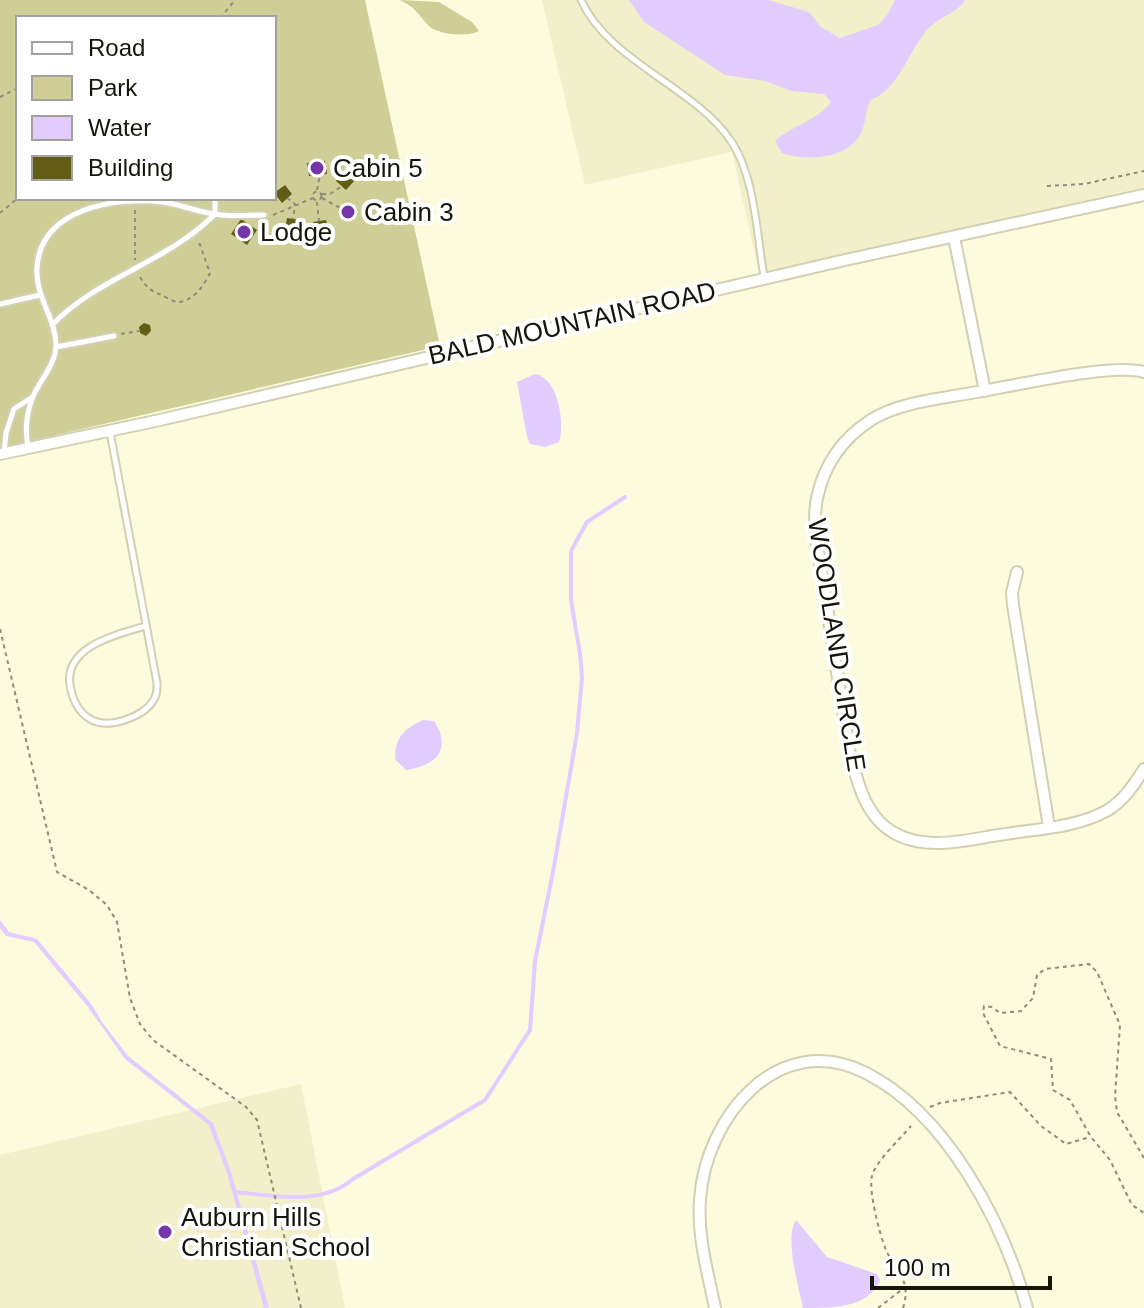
<svg xmlns="http://www.w3.org/2000/svg" width="1144" height="1308" font-family="Helvetica,sans-serif">
<style>
.built{fill:#f1f0cb}
.green{fill:#d0ce97;fill-rule:evenodd}
.water{fill:#e3ccff}
.lines{fill:none;stroke-linecap:round;stroke-linejoin:round}
.stream{stroke:#e3ccff;stroke-width:4}
.building{fill:#615d14}
.lane-casing{stroke:#d1d0b3;stroke-width:9}
.street-casing{stroke:#d1d0b3;stroke-width:14}
.path{stroke:#8d8d78;stroke-width:2;stroke-dasharray:4 4;stroke-linecap:butt}
.lane{stroke:#fff;stroke-width:5}
.street{stroke:#fff;stroke-width:10}
.poi-dot{fill:#7536aa;stroke:#fff;stroke-width:3}
.labels{text-anchor:middle;dominant-baseline:central;stroke-width:8;stroke-linejoin:round;paint-order:stroke}
.poi-label{font-size:26px;fill:#15150a;stroke:#fff;text-anchor:start}
.street-label{font-size:26px;fill:#15150a;stroke:#fff}
</style>
<rect width="100%" height="100%" fill="#fcfbdd"/>
<g class="built">
<path d="M542 0H1144V190L759 273 732 152 585 185Z"/>
<path d="M301 1084 345 1308H0V1155Z"/>
</g>
<g class="green">
<path d="M0 0H365L440 346 0 448ZM18 18H274V198H18Z"/>
<path d="M400 0 439 2 472 22 479 31C468 37 438 35 429 26 417 14 418 9 400 0Z"/>
</g>
<g class="water">
<path d="M629 0H768L809 12 821 27 840 38 878 25 887 15 895 0H965C957 14 937 17 926 31 907 54 900 87 871 100 865 110 866 121 862 131 851 159 806 162 782 153L775 141C791 126 817 121 831 102L824 94 792 91 765 81 725 75 644 22Z"/>
<path d="M535 374C558 378 565 422 559 442L545 447 530 444 527 437 517 382Z"/>
<path d="M423 720 434 721C453 750 435 766 406 770L395 759C395 737 404 729 423 720Z"/>
<path d="M0 920 9 932 37 939 92 1005 102 1022 128 1056 213 1123 231 1172 269 1308H264L227 1173 209 1125 125 1059 88 1007 34 942 6 936 0 928Z"/>
<path d="M796 1220 827 1257 877 1274 880 1280C868 1308 835 1308 803 1308 799 1287 784 1238 796 1220Z"/>
</g>
<g class="lines">
<path class="stream" d="M236 1192C274 1196 322 1206 353 1179L485 1100 530 1030 535 961 553 872 577 733 582 678 580 654 571 600V551L587 522 625 497"/>
</g>
<g class="building">
<path d="M325 161 327 174 309 176 307 163Z"/>
<path d="M344 172 355 180 346 190 336 181Z"/>
<path d="M285 185 292 194 282 203 274 193Z"/>
<path d="M345 203 357 209 350 221 339 215Z"/>
<path d="M287 218 300 220 298 232 285 230Z"/>
<path d="M241 219 257 230 247 245 231 234Z"/>
<path d="M326 220 329 232 316 235 313 222Z"/>
<path d="M144 323 150 325 151 331 146 336 140 333 139 327Z"/>
</g>
<g class="lines">
<g class="lane-casing">
<g id="lane">
<path d="M581 0C609 62 695 87 731 141 755 176 757 236 764 277"/>
<path d="M0 304 40 295"/>
<path d="M52 325C98 277 168 262 215 214V198"/>
<path d="M56 347 114 336"/>
<path d="M110 432 157 683C157 690 157 696 153 701 143 717 109 729 92 720 80 714 74 703 71 690 60 648 114 635 146 626"/>
<path d="M28 447C25 431 26 415 32 399 39 380 56 366 56 344 55 317 35 296 37 268 40 209 115 196 162 202 180 204 197 212 215 214 230 217 248 215 264 215"/>
<path d="M4 453 6 433 14 409 31 398"/>
</g>
</g>
<g class="street-casing">
<g id="street">
<path d="M954 237 985 391"/>
<path d="M1144 372C1113 363 1018 385 982 391 947 398 901 401 871 420 843 438 824 465 817 498 811 528 821 564 825 594 833 646 841 698 849 750 857 781 865 818 896 834 909 841 924 843 938 843 958 843 979 838 999 835 1034 829 1077 828 1108 810 1124 800 1134 785 1144 769"/>
<path d="M0 454 160 420 845 260 1144 195"/>
<path d="M1017 572 1012 593 1013 605 1049 827"/>
<path d="M715 1308C708 1273 697 1236 700 1200 705 1118 778 1028 866 1073 947 1114 1004 1224 1027 1308"/>
</g>
</g>
<g class="path">
<path d="M220 18 235 0"/>
<path d="M0 97 18 88"/>
<path d="M1047 186 1084 184 1144 171"/>
<path d="M317 190 320 175"/>
<circle cx="317" cy="196" r="4.5"/>
<path d="M322 194H330L342 186"/>
<path d="M287 198 295 204 293 219"/>
<path d="M322 198 342 209"/>
<path d="M317 202 319 221"/>
<path d="M135 210V260"/>
<path d="M0 213 18 198"/>
<path d="M273 215 313 198"/>
<path d="M140 277C145 286 150 290 159 294 164 296 172 301 177 302 192 303 205 284 210 273L199 242"/>
<path d="M121 334 139 331"/>
<path d="M0 629 57 872 89 890 107 905 117 922 130 998 140 1024 153 1040 246 1107 257 1120 301 1308"/>
<path d="M930 1107 940 1103 1010 1092 1041 1126 1066 1144 1090 1137"/>
<path d="M1144 1158 1117 1112 1115 1096 1120 1025 1097 972 1089 964 1045 969 1037 975 1033 998 1021 1011 1000 1013 992 1007 984 1006 983 1013 1000 1046 1051 1059 1053 1090 1070 1100 1091 1137 1110 1160 1132 1205 1144 1213"/>
<path d="M878 1308 904 1288"/>
<path d="M903 1308C912 1280 896 1272 886 1250 880 1236 868 1190 872 1176 875 1162 901 1138 911 1126"/>
</g>
<use href="#lane" class="lane"/>
<use href="#street" class="street"/>
</g>
<g class="poi-dot">
<circle cx="317" cy="168" r="8"/>
<circle cx="348" cy="212" r="8"/>
<circle cx="244" cy="232" r="8"/>
<circle cx="165" cy="1232" r="8"/>
</g>
<g class="labels">
<g class="poi-label">
<text x="333" y="168">Cabin 5</text>
<text x="364" y="212">Cabin 3</text>
<text x="260" y="232">Lodge</text>
<text x="181" y="1217">Auburn Hills<tspan x="181" dy="30">Christian School</tspan></text>
</g>
<g class="street-label">
<text transform="translate(572 323) rotate(-13)">BALD MOUNTAIN ROAD</text>
<text transform="translate(837 645) rotate(81)">WOODLAND CIRCLE</text>
</g>
</g>
<rect x="16" y="16" width="260" height="184" fill="#ffffff" stroke="#a1a19d" stroke-width="2"/>
<rect x="32" y="42" width="40" height="12" fill="#ffffff" stroke="#a1a19d" stroke-width="2"/>
<text x="88" y="56" font-size="24" fill="#15150a">Road</text>
<rect x="32" y="76" width="40" height="24" fill="#d0ce97" stroke="#a1a19d" stroke-width="2"/>
<text x="88" y="96" font-size="24" fill="#15150a">Park</text>
<rect x="32" y="116" width="40" height="24" fill="#e3ccff" stroke="#a1a19d" stroke-width="2"/>
<text x="88" y="136" font-size="24" fill="#15150a">Water</text>
<rect x="32" y="156" width="40" height="24" fill="#615d14" stroke="#a1a19d" stroke-width="2"/>
<text x="88" y="176" font-size="24" fill="#15150a">Building</text>
<path d="M872 1276v12h178v-12" fill="none" stroke="#15150a" stroke-width="4"/>
<text x="884" y="1276" font-size="24" fill="#15150a" stroke="#ffffff" stroke-width="6" paint-order="stroke">100 m</text>
</svg>
